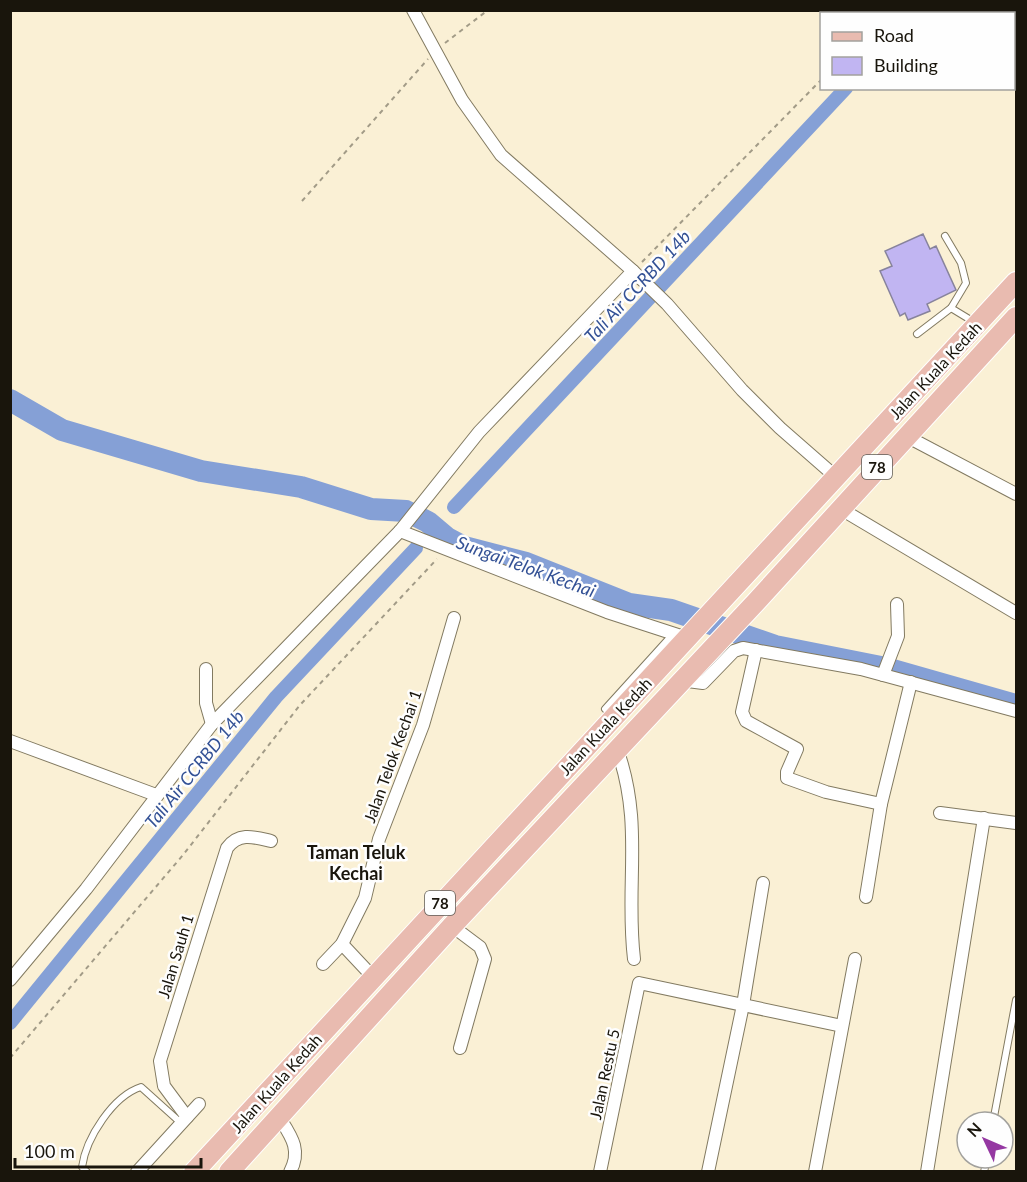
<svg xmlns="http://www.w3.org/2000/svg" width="1027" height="1182" font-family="Lato,sans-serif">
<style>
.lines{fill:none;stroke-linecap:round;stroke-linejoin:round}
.canal{stroke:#85a0d6;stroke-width:14}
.river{stroke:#85a0d6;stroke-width:22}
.building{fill:#c1b5f2;stroke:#87839c;stroke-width:1.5}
.service-casing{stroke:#827a61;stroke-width:8}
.minor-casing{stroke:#827a61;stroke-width:14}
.primary-casing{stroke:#fff;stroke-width:22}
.path{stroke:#a29b87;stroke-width:2;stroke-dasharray:4.5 4.5;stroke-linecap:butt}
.service{stroke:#fff;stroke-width:6}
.minor{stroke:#fff;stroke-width:12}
.primary{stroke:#e9bbb0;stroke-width:20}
.labels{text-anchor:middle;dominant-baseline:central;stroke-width:5;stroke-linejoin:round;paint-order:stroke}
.shield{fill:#fefefe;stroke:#5e5b55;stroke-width:1.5}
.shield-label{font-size:15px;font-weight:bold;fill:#19150c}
.street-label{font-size:16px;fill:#19150c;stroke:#fefefe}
.water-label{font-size:18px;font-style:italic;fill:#335195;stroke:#fefefe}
.neighbourhood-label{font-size:18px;font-weight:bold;fill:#19150c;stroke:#fefefe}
</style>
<rect width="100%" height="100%" fill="#faf0d5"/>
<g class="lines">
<g class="canal">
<path d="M917 14 919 10"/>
<path d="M454 507 846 88"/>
<path d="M10 1023 276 697 416 548"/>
</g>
<path class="river" d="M10 400 62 430 201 471 301 487 371 509 406 511 428 522 447 538 464 547 526 563 629 604 671 610 775 646 886 668 1016 705"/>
</g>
<path class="building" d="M923 234 930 249 936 246 956 290 927 304 930 311 908 320 905 313 900 316 880 271 892 266 885 251Z"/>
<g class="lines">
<g class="service-casing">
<g id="service">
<path d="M951 308 974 322"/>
<path d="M917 334 951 308 966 283 961 263 945 236"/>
<path d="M611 715 605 709 673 634"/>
<path d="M993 1122 1016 1000"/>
<path d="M87 1172 82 1167C86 1138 113 1096 141 1087L181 1123"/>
<path d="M984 1172 987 1158"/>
</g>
</g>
<g class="minor-casing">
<g id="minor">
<path d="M413 10 462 100 501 155 633 271 667 304 742 390 780 428 836 477"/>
<path d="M906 436 1016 494"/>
<path d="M841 509 1016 613"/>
<path d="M400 531 607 612 687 638"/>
<path d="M756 650 742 712 746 721 797 749 787 772V778L826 792 881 804"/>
<path d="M206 669V703L212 724"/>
<path d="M883 675 898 636 897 604"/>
<path d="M680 680 703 683 734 651 743 648 861 669 1016 711"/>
<path d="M10 741 156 795"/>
<path d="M617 749C644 824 625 885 634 959"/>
<path d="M940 813 1016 823"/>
<path d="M866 897 881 804 911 682"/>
<path d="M452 926 480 947 485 959 460 1048"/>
<path d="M342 944 372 976"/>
<path d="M323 964 342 944 365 898 379 839 423 725 454 618"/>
<path d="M10 980 86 889 212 724 400 531 479 432 633 271"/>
<path d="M187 1117 164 1086 160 1061 227 848C239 832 254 837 271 841"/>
<path d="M279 1117C291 1136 302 1150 290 1172"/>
<path d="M137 1172 199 1104"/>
<path d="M600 1172 639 983 842 1026"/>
<path d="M708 1172 743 1005 763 883"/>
<path d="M815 1172 855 959"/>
<path d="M927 1172 984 818"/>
</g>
</g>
<g class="primary-casing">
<g id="primary">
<path d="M194 1172 1016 282"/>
<path d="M229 1172 452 926 756 602 1016 317"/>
</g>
</g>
<g class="path">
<path d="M884 14 887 10"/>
<path d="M445 43 488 10"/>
<path d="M302 201 428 59"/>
<path d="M642 262 822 79"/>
<path d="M10 1058 183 855 300 705 437 559"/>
</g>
<use href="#service" class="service"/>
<use href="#minor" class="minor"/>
<use href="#primary" class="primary"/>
</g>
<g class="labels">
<g class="shield">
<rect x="862" y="455" width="30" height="24" rx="4.5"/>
<rect x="425" y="891" width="30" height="24" rx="4.5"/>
</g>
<g class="shield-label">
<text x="877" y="467">78</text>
<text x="440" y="903">78</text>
</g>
<g class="street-label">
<text transform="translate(935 370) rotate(-47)">Jalan Kuala Kedah</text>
<text transform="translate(605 726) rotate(-47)">Jalan Kuala Kedah</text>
<text transform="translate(392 756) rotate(-70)">Jalan Telok Kechai 1</text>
<text transform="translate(175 956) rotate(-73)">Jalan Sauh 1</text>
<text transform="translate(604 1074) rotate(-78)">Jalan Restu 5</text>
<text transform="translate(276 1083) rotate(-48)">Jalan Kuala Kedah</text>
</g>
<g class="water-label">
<text transform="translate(637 286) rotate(-47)">Tali Air CCRBD 14b</text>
<text transform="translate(526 566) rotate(20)">Sungai Telok Kechai</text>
<text transform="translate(194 769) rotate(-51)">Tali Air CCRBD 14b</text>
</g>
<g class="neighbourhood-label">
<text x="356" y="852">Taman Teluk<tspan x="356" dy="21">Kechai</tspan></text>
</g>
</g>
<rect width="1027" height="1182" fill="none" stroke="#19150c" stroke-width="24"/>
<rect x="820" y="12" width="195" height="78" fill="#fefefe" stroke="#a2a19d" stroke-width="1.5"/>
<rect x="832" y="32" width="30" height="9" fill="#e9bbb0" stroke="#a2a19d" stroke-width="1.5"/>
<text x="874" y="42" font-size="18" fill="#19150c">Road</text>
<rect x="832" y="57" width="30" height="18" fill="#c1b5f2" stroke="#a2a19d" stroke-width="1.5"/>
<text x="874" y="72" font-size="18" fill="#19150c">Building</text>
<g transform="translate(985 1140) rotate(314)"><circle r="28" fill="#fefefe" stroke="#a2a19d" stroke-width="1.5"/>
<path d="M0-4.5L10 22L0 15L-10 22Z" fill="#9538a2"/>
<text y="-9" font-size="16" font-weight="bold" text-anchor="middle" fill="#19150c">N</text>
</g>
<path d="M15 1158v9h186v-9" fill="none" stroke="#19150c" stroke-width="3"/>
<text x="24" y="1158" font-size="18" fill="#19150c" stroke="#fefefe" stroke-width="4.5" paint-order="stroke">100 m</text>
</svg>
